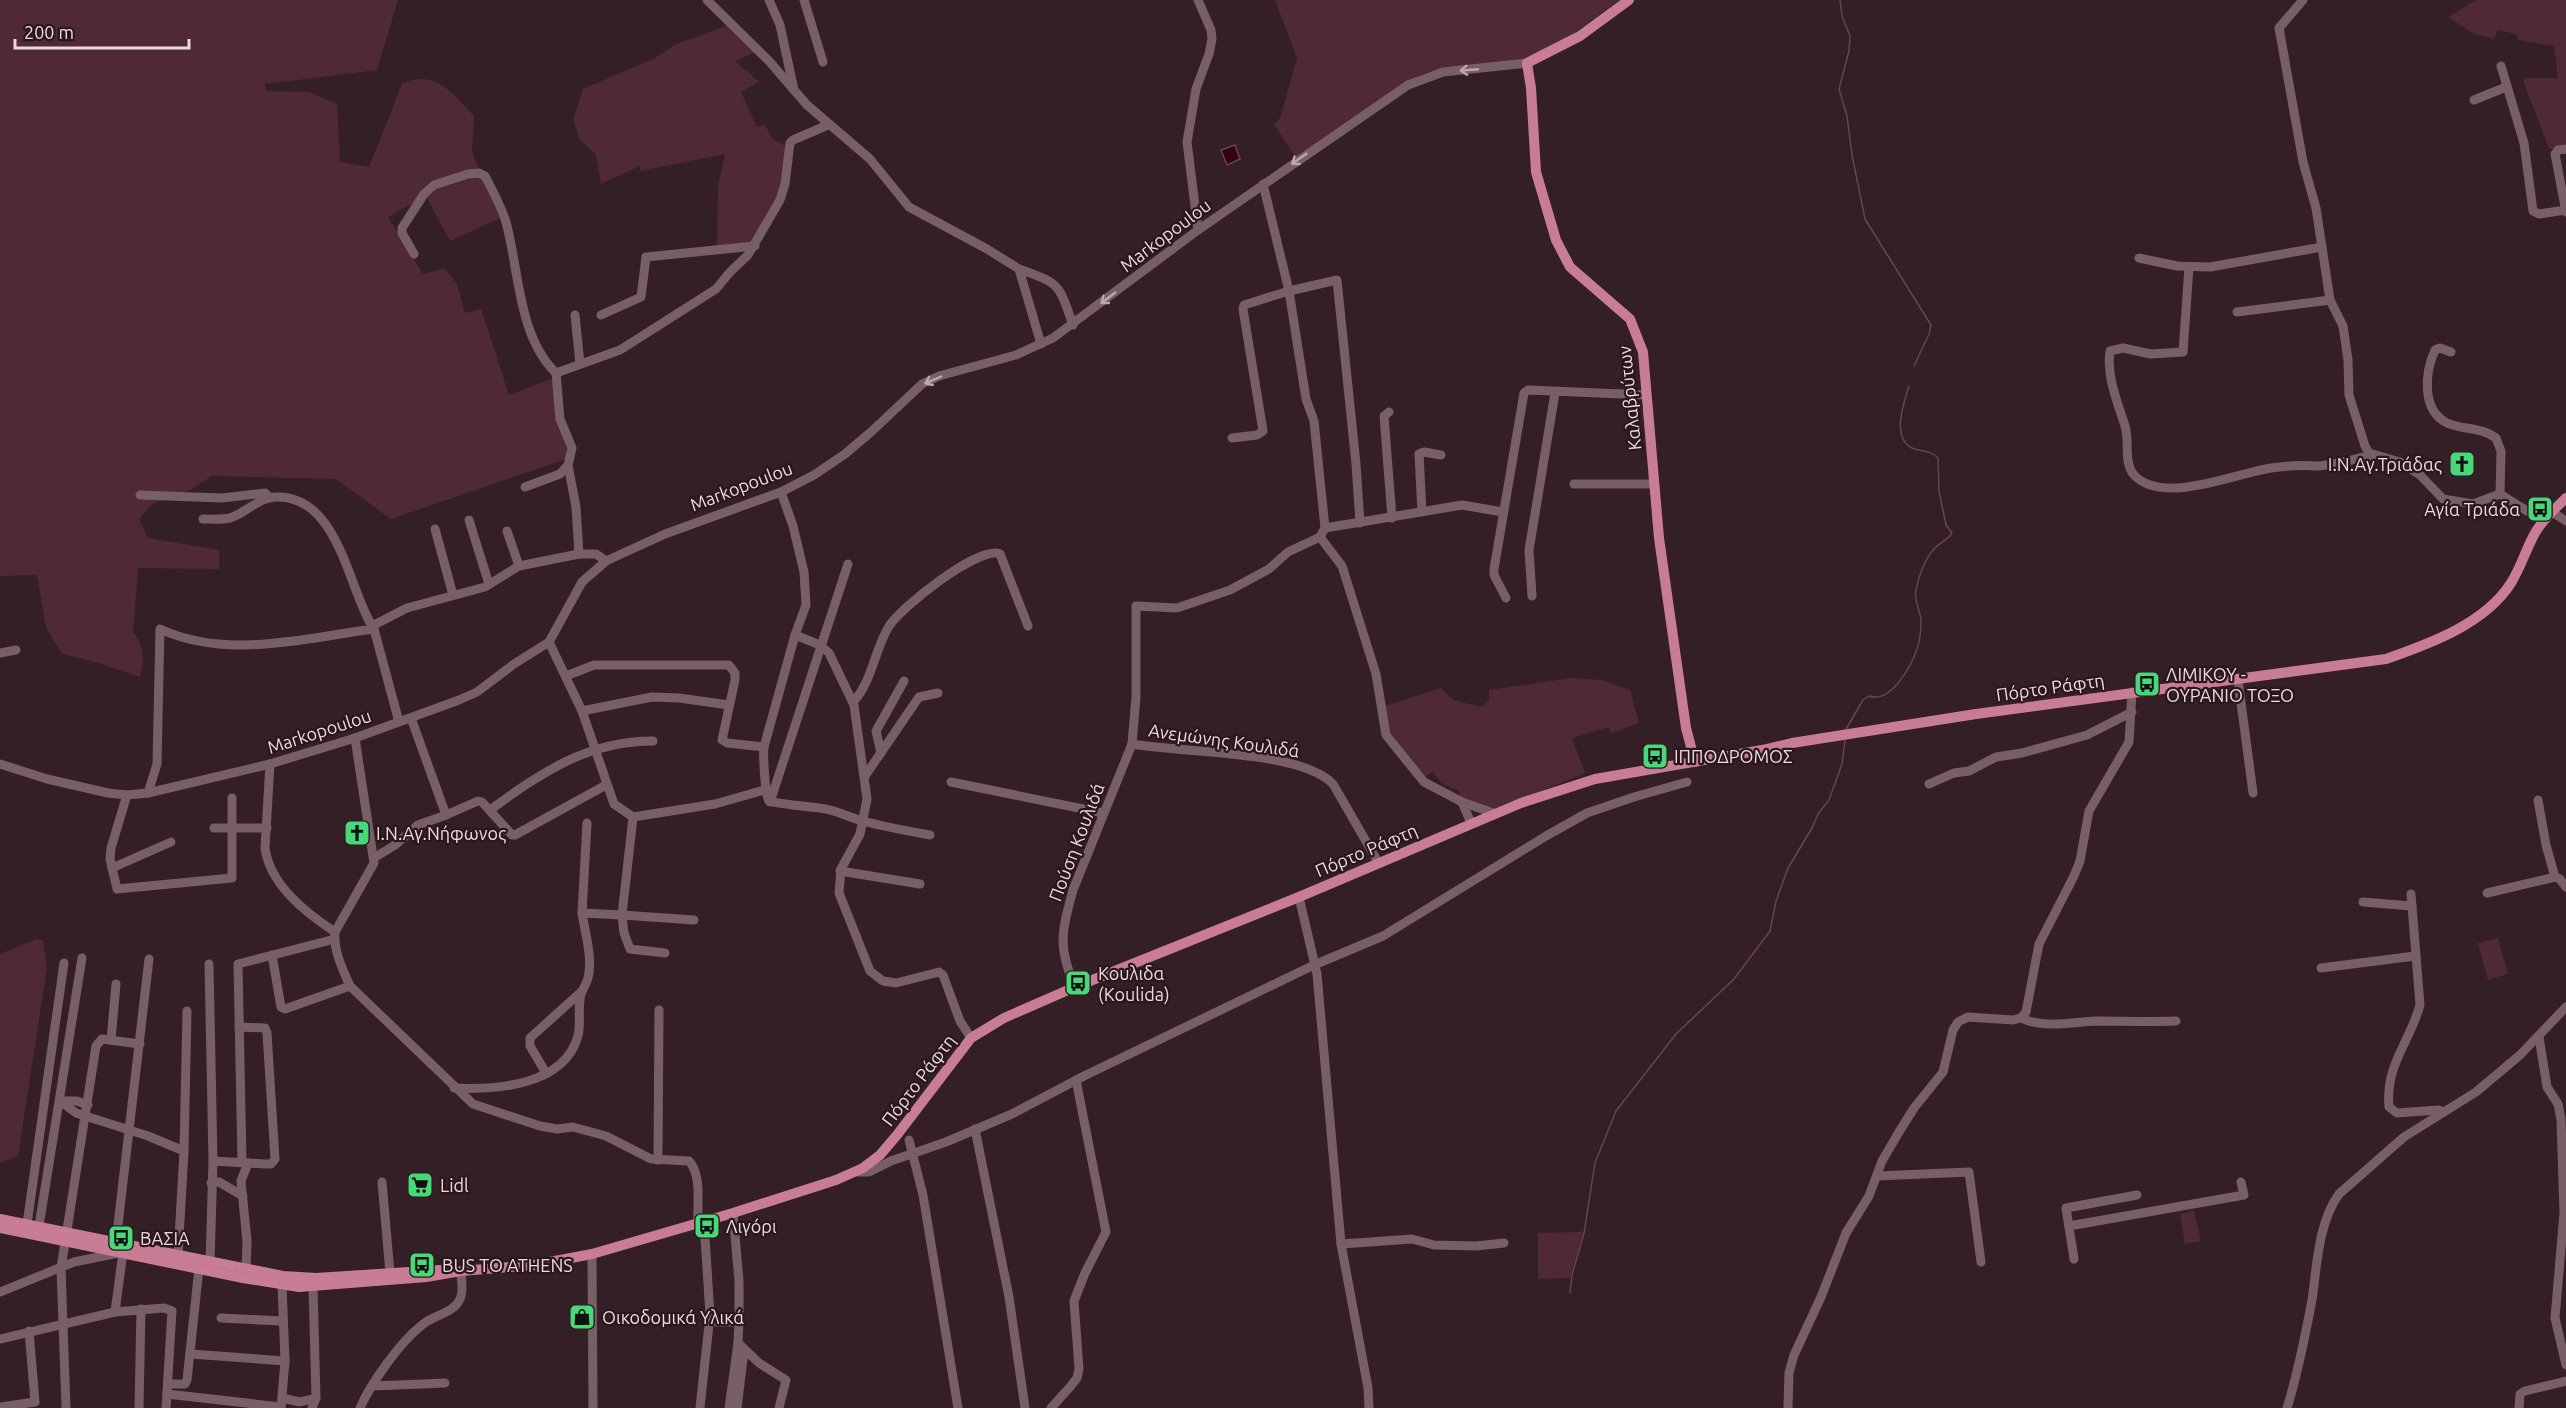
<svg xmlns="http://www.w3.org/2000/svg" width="2566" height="1408" font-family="Ubuntu,sans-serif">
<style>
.green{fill:#4f2935}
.water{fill:#310215;stroke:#684351;stroke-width:1.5}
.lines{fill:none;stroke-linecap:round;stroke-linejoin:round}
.stream{stroke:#684351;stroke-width:1.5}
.minor{stroke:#785e65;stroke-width:9}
.major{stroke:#c97d94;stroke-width:10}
.oneway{stroke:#bca8ae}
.labels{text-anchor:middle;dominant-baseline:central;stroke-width:4.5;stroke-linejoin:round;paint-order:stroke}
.street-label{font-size:18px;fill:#eadade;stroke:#2b161c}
.poi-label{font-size:18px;fill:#eadade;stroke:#2b161c;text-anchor:start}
</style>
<rect width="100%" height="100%" fill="#351f26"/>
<g class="green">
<path d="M0 0H398L377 70 265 84 266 91 309 92 337 104 340 162 369 167 402 84C435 68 453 94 474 116L472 152 500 218 450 241 426 196 388 217 423 274 445 268 457 284 465 313 481 309 509 395 554 378 567 440 566 459 391 519 336 479 212 476 192 489 152 504 139 519 148 538 219 550V569L138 568 133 632C145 648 144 659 140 677L99 663 62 654 46 627 37 575 0 576Z"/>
<path d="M1275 0H1619C1593 19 1559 48 1528 57 1494 67 1456 63 1422 74L1296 158 1274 124 1280 118 1297 58Z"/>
<path d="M2476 0H2566V146L2549 149 2524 83V78H2558L2554 46 2518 40 2516 34 2498 30 2494 39 2472 33 2448 17Z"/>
<path d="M727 26 756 52 735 61 759 82 741 92 757 127 765 125 772 138 785 146 783 184 755 242 717 246 718 187 725 154 640 171V166L601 184 596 155 580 140 573 120 583 89 655 58 676 44Z"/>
<path d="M1572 678 1602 680 1630 690 1639 723 1611 733 1609 727 1572 738 1585 773 1492 811 1460 799 1459 791 1441 783 1433 772 1421 778 1389 734 1385 706 1441 688 1453 700 1482 707 1489 700V690Z"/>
<path d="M2498 938 2508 974 2488 980 2478 943Z"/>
<path d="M36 939 43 940 47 968 18 1156 0 1163V954Z"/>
<path d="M2194 1211 2201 1241 2185 1244 2180 1214Z"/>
<path d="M1583 1232 1570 1278 1538 1279V1233Z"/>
</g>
<path class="water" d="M1235 145 1240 159 1227 165 1221 150Z"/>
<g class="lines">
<g class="stream">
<path d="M1840 0 1842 16 1850 36 1849 51 1839 89 1847 116 1852 155 1865 219 1931 325 1929 334 1914 366"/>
<path d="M1846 729 1863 700 1869 696C1891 704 1911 666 1917 649 1920 640 1921 630 1921 621 1921 611 1913 599 1916 590 1919 576 1925 558 1935 548 1940 542 1947 541 1952 533L1946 525 1939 491 1938 458C1930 450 1922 452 1912 448 1891 438 1904 402 1909 386"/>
<path d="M1570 1293 1572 1275 1584 1233 1595 1163 1616 1111 1676 1034 1734 979 1770 931 1776 901 1788 868 1812 828 1818 814 1829 800 1842 764 1845 740"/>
</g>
<g class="minor">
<path d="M707 0 769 61 807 105 870 159 909 207 987 249 1019 269"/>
<path d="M769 0 780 25 794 90"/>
<path d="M804 0 823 62"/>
<path d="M2303 0 2279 28 2303 162 2316 208 2330 300 2343 326 2348 360 2349 395 2365 446 2369 453 2400 462 2420 475 2443 499 2473 504 2500 494 2543 521"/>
<path d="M2501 66 2524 143 2533 211 2539 214 2566 210"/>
<path d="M2474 100 2506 87"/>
<path d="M2566 149 2558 150 2555 154 2566 212"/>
<path d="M1263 184 1289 291 1306 399 1314 421 1325 528 1320 537"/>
<path d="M1198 230 1187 142 1196 89 1209 54 1212 39 1211 30 1198 0"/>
<path d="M414 254 402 233V228L424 194 434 185 468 174 479 173 485 176C493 191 501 206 506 222 519 269 518 337 556 373L620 350 716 289 730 272 748 255 780 200 785 184 790 143 793 140 828 125"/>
<path d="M2139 258 2177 266 2210 267 2322 247"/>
<path d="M2189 267 2183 352 2151 354 2123 348 2110 351C2106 376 2118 403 2125 426 2130 441 2123 462 2134 475 2163 506 2236 473 2271 468 2285 466 2302 465 2316 466 2334 466 2356 458 2374 455"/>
<path d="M2237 312 2330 300"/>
<path d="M575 315 580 364"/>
<path d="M601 315 641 297 646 257 755 246"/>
<path d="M1041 344 1019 269C1061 284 1058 283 1073 325"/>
<path d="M2451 352 2440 348 2435 350C2425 372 2421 410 2447 423 2462 430 2482 427 2496 438L2501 451 2500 494"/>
<path d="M556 373 560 419 572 448 568 465 576 507 579 554H596L606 561"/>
<path d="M1389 412 1384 416 1392 518"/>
<path d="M1232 438 1257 435 1263 431 1243 309 1244 305 1289 291 1337 280 1356 464 1360 523"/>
<path d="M1574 484H1654"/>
<path d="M525 487 560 474 568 465"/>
<path d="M781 492 793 526 804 572 806 605 795 635 764 747C763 755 765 796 769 801 772 803 812 807 819 808 834 809 848 817 863 821 885 827 908 831 930 835"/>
<path d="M140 495 222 498 265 493 270 498"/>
<path d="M1422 512 1419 454 1424 452 1441 455"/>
<path d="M2552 512 2566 521"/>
<path d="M203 519C212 519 221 520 230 518 246 513 259 497 276 497 338 495 348 587 372 626"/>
<path d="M469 520 489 584"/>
<path d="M1325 528 1462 505 1503 512"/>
<path d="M435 529 453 595"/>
<path d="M507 531 519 566"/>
<path d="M1532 596 1529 550 1555 393"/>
<path d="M1506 598 1494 575V569L1524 393 1528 390 1646 395"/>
<path d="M374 629 372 626 407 608 485 587 519 566 579 554"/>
<path d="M795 635 820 645 829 653 854 705 867 799 860 834 841 869 839 893 870 971 883 981 896 983 939 972 943 975 960 1021 971 1038"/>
<path d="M549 642 582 711 614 804 633 817 622 915 582 913 587 823"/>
<path d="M0 653 16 650"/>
<path d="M566 676 594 665H729L735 673V680L722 740 727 743 764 747"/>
<path d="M2238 680 2253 793"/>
<path d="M853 702C872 682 874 652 888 628 898 609 979 545 1000 554L1028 626"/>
<path d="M582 711 652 697 679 698 729 705"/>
<path d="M355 738 374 863 335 932C333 950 343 970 350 986L473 1104 540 1126 557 1129 573 1127 606 1136 651 1159 689 1161C702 1174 697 1206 698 1223"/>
<path d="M881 753 876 731 904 681"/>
<path d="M0 764 47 779 108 793 127 795 148 793 270 764 355 738 459 700 477 692 514 664 549 642 582 582 606 561 665 534 781 492 814 475 845 454 871 432 922 384 939 376 1016 355 1053 338 1198 230 1408 85 1443 72 1527 63"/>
<path d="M270 764 265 848C270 885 306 913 335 932"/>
<path d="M865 776 919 697 938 693"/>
<path d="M951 782 1103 813"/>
<path d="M1929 784 1954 773 1969 771 1996 757 2022 753 2087 735 2132 712"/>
<path d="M148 793 157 764 160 629C227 660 304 638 374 629L399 722"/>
<path d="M127 795 111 848 110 859 117 889 232 878V798"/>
<path d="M2538 800 2546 845 2555 877"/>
<path d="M770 802 848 564"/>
<path d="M1462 802 1471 823"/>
<path d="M490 810C541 773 587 741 653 741"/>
<path d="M446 815 478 801 482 802 512 835H515L606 785"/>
<path d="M633 817 715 804 764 790"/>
<path d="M214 828H267"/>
<path d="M374 858 395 845 418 825 446 815 411 718"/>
<path d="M1378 862 1333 784C1301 750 1181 753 1132 744L1136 697V606L1177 608 1230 590 1269 569 1288 552 1320 537 1342 566 1376 674 1386 735 1424 782 1462 802 1493 813"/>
<path d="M112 868 171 842"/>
<path d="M840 871 920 884"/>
<path d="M2487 893 2555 877 2560 879 2566 887"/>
<path d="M2411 894 2420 1005C2410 1042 2385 1065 2389 1107L2397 1113 2439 1110 2443 1112"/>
<path d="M1299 897 1317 974 1341 1244 1368 1388 1369 1408"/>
<path d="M2363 902 2412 906"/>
<path d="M665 953 630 949 624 933 622 915 694 920"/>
<path d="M272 955 281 1007 285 1009 350 986"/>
<path d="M209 964 213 1161 210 1263"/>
<path d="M2321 968 2415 956"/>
<path d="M1075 987C1057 946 1062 931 1073 890L1132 744"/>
<path d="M2021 1018C2044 1029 2071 1022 2096 1021 2122 1021 2149 1022 2176 1021"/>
<path d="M2539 1037 2547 1087 2558 1104 2561 1119 2564 1213 2555 1318 2566 1365"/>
<path d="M111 1040 116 984"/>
<path d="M546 1073 530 1046V1038L581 992"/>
<path d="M454 1088C496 1090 564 1086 578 1036 581 1024 578 1012 580 999 580 992 586 986 588 978 593 958 585 933 582 913"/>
<path d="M60 1101 76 1113 148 1136 184 1151"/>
<path d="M60 1101H77L88 1105"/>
<path d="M975 1129 1009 1297 1025 1408"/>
<path d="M909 1140 923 1195 958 1408"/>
<path d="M658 1160 659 1010"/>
<path d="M213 1161 265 1164H271L275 1159 267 1033 265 1028 239 1027"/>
<path d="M242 1161 238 964 335 939"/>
<path d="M855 1172H869L891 1161 946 1142 1012 1114 1084 1076 1314 965 1383 936 1546 836 1587 813 1634 797 1687 782"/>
<path d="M1877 1176 1969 1172 1981 1262"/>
<path d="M382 1182 390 1273"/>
<path d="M211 1183 219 1182 243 1196"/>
<path d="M27 1224 64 963"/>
<path d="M39 1226 82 958"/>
<path d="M2069 1226 2244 1195 2241 1182"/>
<path d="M116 1242 149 959"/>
<path d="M1341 1244 1412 1239 1434 1245 1476 1246 1504 1243"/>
<path d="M592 1254 593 1408"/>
<path d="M178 1255 184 1151 187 1011"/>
<path d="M2074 1259 2066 1208 2137 1195"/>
<path d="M246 1270 247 1241 241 1181 248 1163"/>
<path d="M0 1292 74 1262 123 1252 115 1312 0 1339"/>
<path d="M115 1312 164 1308 172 1311 166 1408"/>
<path d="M710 1315 717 1322H739V1281L733 1213"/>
<path d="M221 1318 282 1321"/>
<path d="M739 1322 738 1343 759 1363 786 1380 779 1408"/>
<path d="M191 1354 285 1361"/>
<path d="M168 1384H185L187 1380 199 1268"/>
<path d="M373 1386 445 1383"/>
<path d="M167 1394 281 1407"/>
<path d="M282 1398 300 1402 316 1398"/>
<path d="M0 1407 35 1402 29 1331"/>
<path d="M66 1408 61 1268 96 1046 102 1039 140 1044"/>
<path d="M139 1408 141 1309"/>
<path d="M281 1408 285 1361 282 1285"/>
<path d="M312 1408 316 1398 313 1287"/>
<path d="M360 1408C371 1383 400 1342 422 1325 433 1315 453 1314 460 1299 464 1291 461 1280 461 1271"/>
<path d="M700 1408 710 1315 704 1222"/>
<path d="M729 1408 738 1343"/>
<path d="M737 1408 744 1351"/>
<path d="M1051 1408 1070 1387 1077 1378 1079 1369 1074 1301 1085 1273 1106 1232 1076 1080"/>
<path d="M1788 1408 1789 1373 1794 1355 1821 1297 1846 1233 1869 1196 1882 1161 1899 1132 1914 1108 1943 1072 1953 1030 1958 1022 1968 1017 2013 1020 2021 1018 2026 1012 2039 944 2074 876 2080 861 2089 811 2129 742 2132 692"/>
<path d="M2287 1408C2298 1373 2305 1337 2312 1300 2317 1266 2318 1223 2339 1194L2404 1137 2476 1092 2520 1055 2566 1007"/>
<path d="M2519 1408 2520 1394 2525 1391 2566 1381"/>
</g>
<g class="major">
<path d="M1629 0 1580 36 1527 63 1531 88 1536 172 1556 240 1570 267 1630 319 1643 352 1659 538 1686 728 1695 762"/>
<path d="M0 1219 283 1276 316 1278 440 1270"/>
<path d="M0 1228 243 1278 299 1287 426 1277 461 1271 534 1265 592 1254 733 1213 836 1180 863 1168 880 1155 897 1135 971 1038 1004 1018 1075 987 1299 897 1521 803 1595 779 1762 750 1792 743 1976 714 2386 659C2429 644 2485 624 2511 583 2521 567 2526 549 2535 533 2543 519 2555 509 2566 498"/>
</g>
</g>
<defs><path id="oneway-shaft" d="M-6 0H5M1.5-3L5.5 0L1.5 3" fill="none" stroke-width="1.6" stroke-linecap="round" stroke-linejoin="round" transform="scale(1.5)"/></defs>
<g class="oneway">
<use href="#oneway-shaft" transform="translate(1469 70) rotate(175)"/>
<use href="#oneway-shaft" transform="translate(1299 159) rotate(145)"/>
<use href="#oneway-shaft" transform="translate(1108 298) rotate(143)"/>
<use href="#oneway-shaft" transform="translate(933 380) rotate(157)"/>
</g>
<defs>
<g id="church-square" transform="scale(1.35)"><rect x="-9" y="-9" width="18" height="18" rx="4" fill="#48d779" stroke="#2b161c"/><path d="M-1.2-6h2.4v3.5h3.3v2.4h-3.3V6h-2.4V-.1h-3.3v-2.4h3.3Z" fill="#111"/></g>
<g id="bus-square" transform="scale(1.35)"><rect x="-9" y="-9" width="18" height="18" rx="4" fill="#48d779" stroke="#2b161c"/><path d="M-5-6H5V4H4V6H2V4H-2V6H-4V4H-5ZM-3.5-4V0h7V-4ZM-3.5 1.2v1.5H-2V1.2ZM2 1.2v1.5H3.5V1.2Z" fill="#111"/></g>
<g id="supermarket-square" transform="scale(1.35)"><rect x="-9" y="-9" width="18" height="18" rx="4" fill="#48d779" stroke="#2b161c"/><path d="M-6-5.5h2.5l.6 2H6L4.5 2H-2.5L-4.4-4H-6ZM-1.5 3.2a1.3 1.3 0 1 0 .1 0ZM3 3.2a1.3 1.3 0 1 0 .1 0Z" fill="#111"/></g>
<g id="shop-square" transform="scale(1.35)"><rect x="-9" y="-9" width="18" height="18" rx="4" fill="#48d779" stroke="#2b161c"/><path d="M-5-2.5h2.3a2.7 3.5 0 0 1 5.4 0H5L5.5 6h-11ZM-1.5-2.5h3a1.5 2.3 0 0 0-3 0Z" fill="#111"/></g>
</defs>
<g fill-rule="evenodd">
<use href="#church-square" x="2462" y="464"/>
<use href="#bus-square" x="2540" y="509"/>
<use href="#bus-square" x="2147" y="684"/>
<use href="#bus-square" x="1655" y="756"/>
<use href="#church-square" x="357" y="833"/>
<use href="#bus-square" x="1078" y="983"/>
<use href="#supermarket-square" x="420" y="1185"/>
<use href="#bus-square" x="707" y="1226"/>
<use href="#bus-square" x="121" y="1238"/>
<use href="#bus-square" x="422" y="1265"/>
<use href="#shop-square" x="582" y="1317"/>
</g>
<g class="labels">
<g class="street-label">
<text transform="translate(1165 235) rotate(-37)">Markopoulou</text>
<text transform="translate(1629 398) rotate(-96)">Καλαβρύτων</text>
<text transform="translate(741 486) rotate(-21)">Markopoulou</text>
<text transform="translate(2050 687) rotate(-8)">Πόρτο Ράφτη</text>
<text transform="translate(319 731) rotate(-18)">Markopoulou</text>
<text transform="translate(1224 740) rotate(8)">Ανεμώνης Κουλιδά</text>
<text transform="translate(1076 842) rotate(-69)">Πούση Κουλιδά</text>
<text transform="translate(1366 850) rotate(-23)">Πόρτο Ράφτη</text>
<text transform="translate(918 1080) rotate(-53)">Πόρτο Ράφτη</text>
</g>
<g class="poi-label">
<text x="2442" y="464" text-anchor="end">Ι.Ν.Αγ.Τριάδας</text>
<text x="2520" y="509" text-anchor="end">Αγία Τριάδα</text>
<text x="2166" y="674">ΛΙΜΙΚΟΥ -<tspan x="2166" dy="21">ΟΥΡΑΝΙΟ ΤΟΞΟ</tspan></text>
<text x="1674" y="756">ΙΠΠΟΔΡΟΜΟΣ</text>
<text x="376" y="833">Ι.Ν.Αγ.Νήφωνος</text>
<text x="1098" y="973">Κουλιδα<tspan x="1098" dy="21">(Koulida)</tspan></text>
<text x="440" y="1185">Lidl</text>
<text x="726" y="1226">Λιγόρι</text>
<text x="140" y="1238">ΒΑΣΙΑ</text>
<text x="442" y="1265">BUS TO ATHENS</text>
<text x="602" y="1317">Οικοδομικά Υλικά</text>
</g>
</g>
<path d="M15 39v9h174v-9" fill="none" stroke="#eadade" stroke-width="3"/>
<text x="24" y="39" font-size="18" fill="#eadade" stroke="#2b161c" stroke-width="4.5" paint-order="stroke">200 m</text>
</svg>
